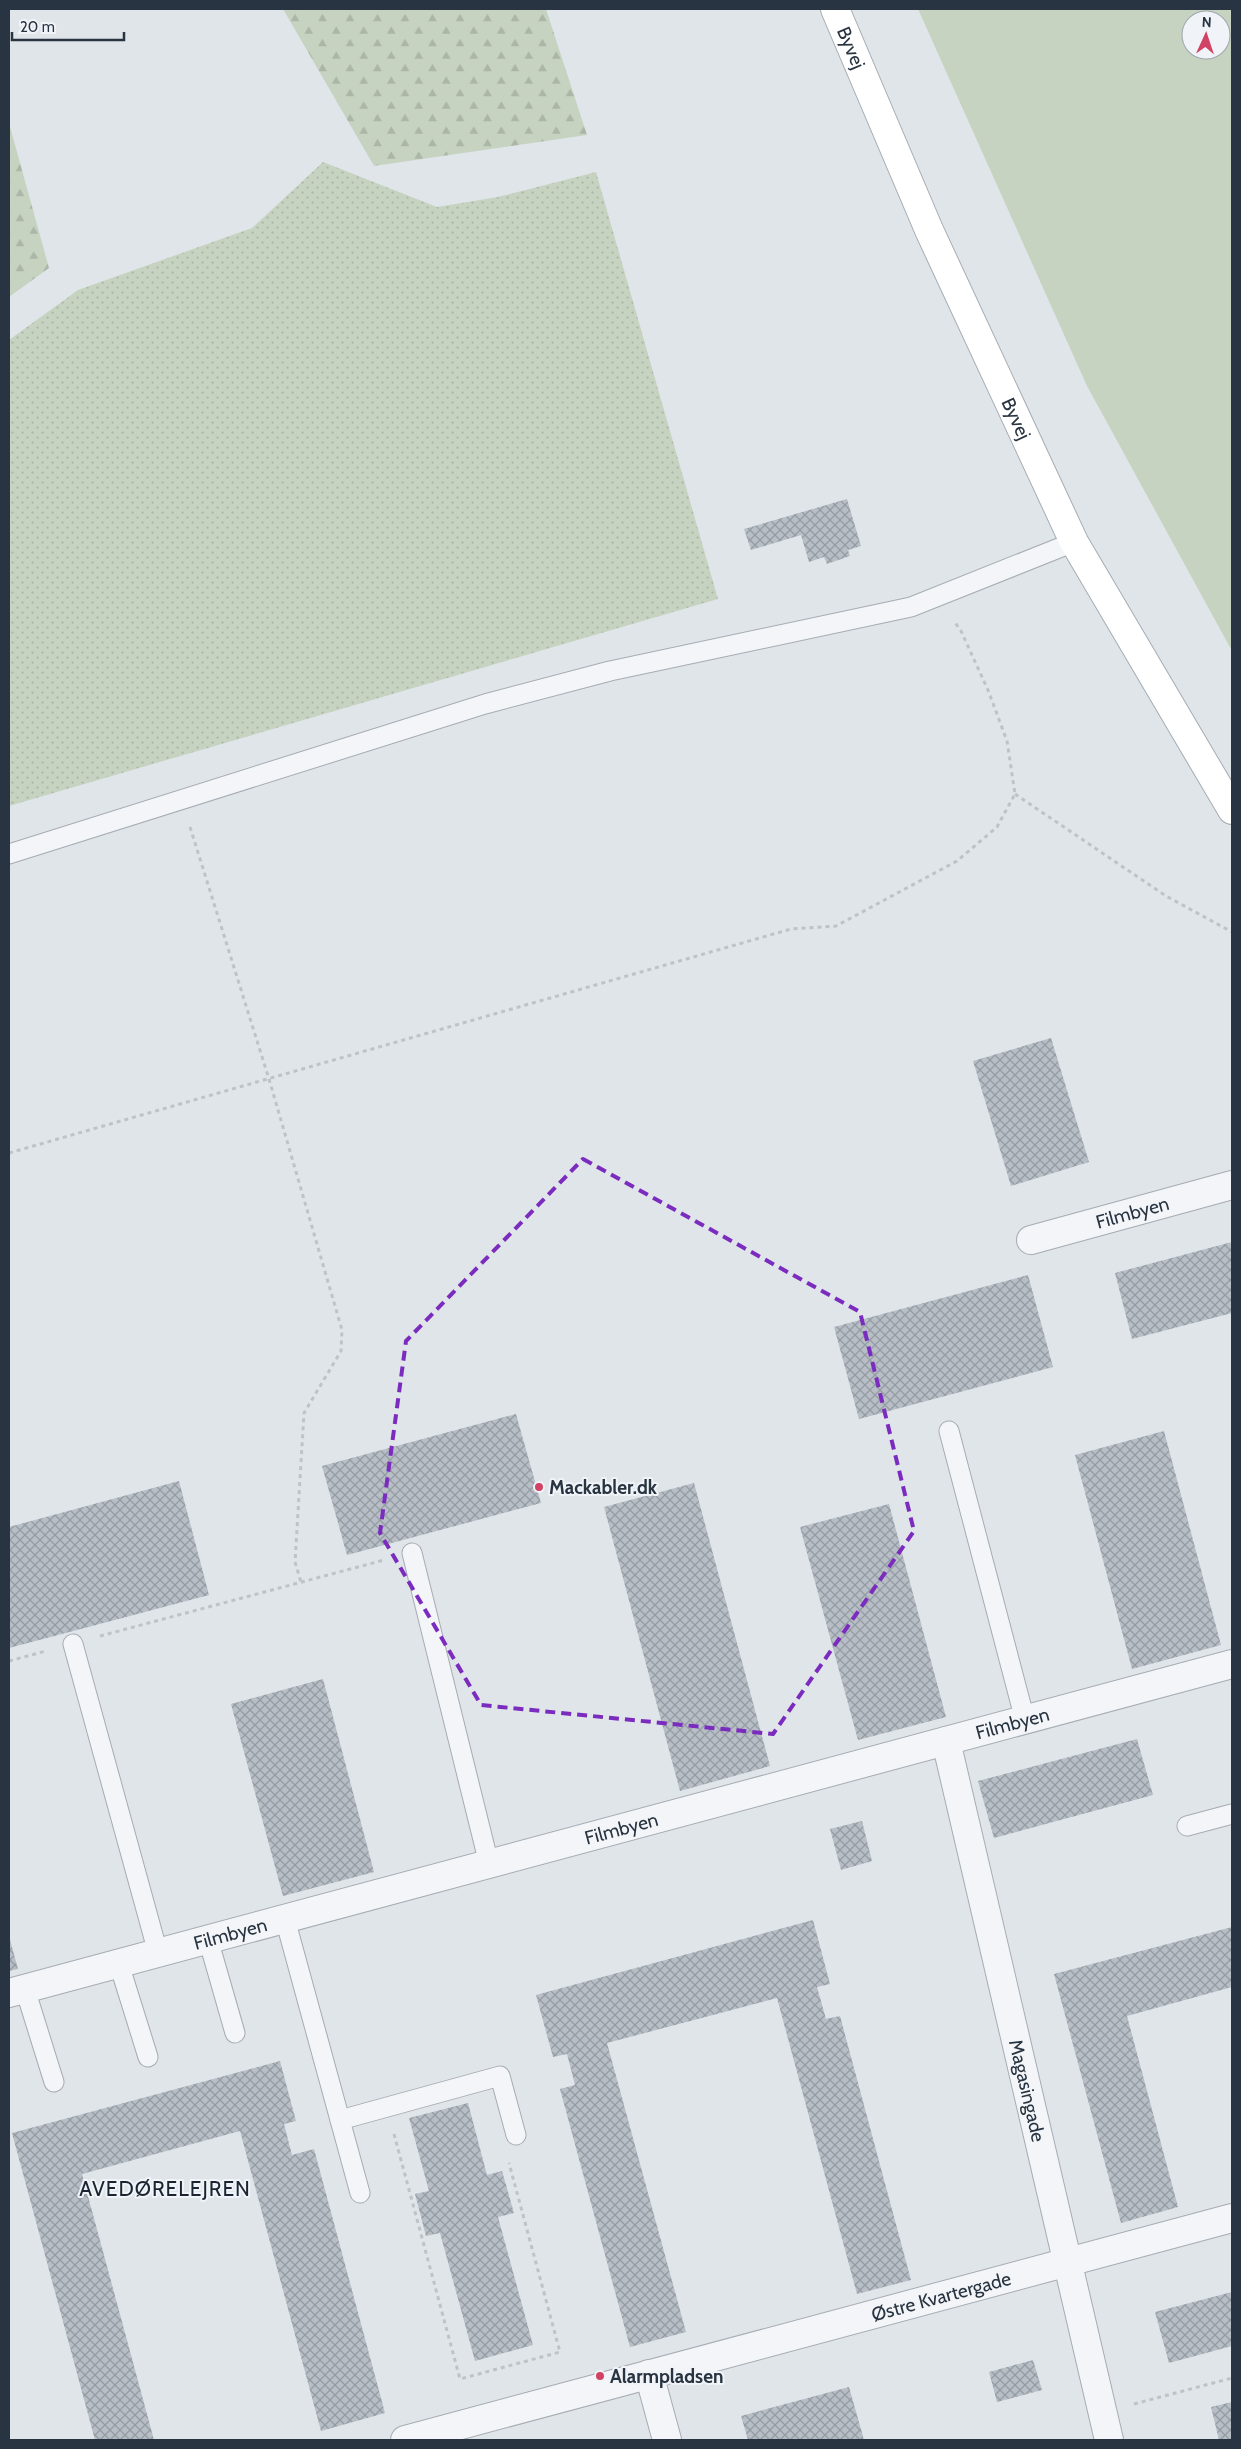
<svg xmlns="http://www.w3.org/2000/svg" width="1241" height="2449" font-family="Cabin,sans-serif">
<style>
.grass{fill:#c7d3c1;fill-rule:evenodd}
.forest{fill:url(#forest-firs)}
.park{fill:url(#park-dots)}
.building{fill:url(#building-cross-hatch)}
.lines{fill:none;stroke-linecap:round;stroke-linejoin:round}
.lane-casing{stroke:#a5acb3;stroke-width:21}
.street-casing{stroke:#a5acb3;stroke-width:30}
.secondary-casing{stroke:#a5acb3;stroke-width:30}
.path{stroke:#bec3c8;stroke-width:3;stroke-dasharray:4 4;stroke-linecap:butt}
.lane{stroke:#f3f5f8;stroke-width:19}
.street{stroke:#f3f5f8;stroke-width:28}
.secondary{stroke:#fff;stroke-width:28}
.marked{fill:none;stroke:#7b2cbf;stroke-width:4;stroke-dasharray:10 6;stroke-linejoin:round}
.poi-dot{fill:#d14365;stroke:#f0f3f7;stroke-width:2}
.labels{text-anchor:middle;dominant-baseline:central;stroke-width:4;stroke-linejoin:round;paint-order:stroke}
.street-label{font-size:19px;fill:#283441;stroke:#f0f3f7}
.poi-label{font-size:19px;font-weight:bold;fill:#283441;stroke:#f0f3f7;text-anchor:start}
.quarter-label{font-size:21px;letter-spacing:1px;fill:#1b2532;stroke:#f0f3f7}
</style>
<defs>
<pattern id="forest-firs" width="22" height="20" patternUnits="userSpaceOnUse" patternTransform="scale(1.25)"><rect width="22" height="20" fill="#c7d3c1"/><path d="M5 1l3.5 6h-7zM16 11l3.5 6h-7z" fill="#abb6a7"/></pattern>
<pattern id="park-dots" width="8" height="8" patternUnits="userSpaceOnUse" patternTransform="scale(1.25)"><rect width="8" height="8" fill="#c7d3c1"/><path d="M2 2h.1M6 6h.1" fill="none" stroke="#abb6a7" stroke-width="1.8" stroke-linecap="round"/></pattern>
<pattern id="building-cross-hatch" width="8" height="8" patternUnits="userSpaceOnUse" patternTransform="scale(1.25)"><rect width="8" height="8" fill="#b7bec6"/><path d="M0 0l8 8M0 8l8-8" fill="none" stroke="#959ba2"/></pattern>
</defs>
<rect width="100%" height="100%" fill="#e0e5e9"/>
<path class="grass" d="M918 9H1232V651L1087 386ZM1191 20H1221V50H1191Z"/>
<g class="forest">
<path d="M283 9H546L587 135 374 166Z"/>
<path d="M9 123 49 268 9 297Z"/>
</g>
<path class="park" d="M323 162 437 207 498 197 596 172 718 599 9 806V340L78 290 252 228Z"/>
<g class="building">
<path d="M847 499 861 546 848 550 850 556 827 564 824 557 809 562 801 535 751 550 744 529Z"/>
<path d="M1051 1038 1089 1162 1011 1186 973 1061Z"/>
<path d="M1232 1242V1313L1132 1339 1115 1273Z"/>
<path d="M1028 1275 1053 1367 859 1419 834 1327Z"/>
<path d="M516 1414 541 1503 347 1555 322 1466Z"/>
<path d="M1164 1431 1221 1645 1132 1669 1075 1455Z"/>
<path d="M179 1481 209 1595 9 1648V1527Z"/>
<path d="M694 1483 770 1766 680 1791 604 1507Z"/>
<path d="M889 1504 946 1717 858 1740 800 1527Z"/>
<path d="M323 1679 374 1872 283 1896 231 1704Z"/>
<path d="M1137 1739 1153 1795 994 1838 978 1781Z"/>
<path d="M862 1821 872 1861 841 1870 830 1829Z"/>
<path d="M813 1920 830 1984 817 1987 826 2019 840 2016 911 2280 857 2294 777 1998 607 2043 686 2332 630 2347 560 2089 575 2085 567 2054 553 2057 536 1995Z"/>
<path d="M1232 1927V1987L1127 2016 1178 2207 1121 2223 1054 1974Z"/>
<path d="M9 1936 18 1969 9 1971Z"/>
<path d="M280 2061 296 2121 284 2124 292 2155 314 2149 385 2413 321 2431 240 2131 82 2174 154 2440H95L12 2133Z"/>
<path d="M468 2103 487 2175 502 2171 514 2213 498 2217 533 2345 475 2361 440 2233 426 2236 415 2194 429 2191 409 2118Z"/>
<path d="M1232 2292V2346L1169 2363 1155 2312Z"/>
<path d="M1033 2360 1042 2390 997 2402 989 2372Z"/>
<path d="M849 2387 864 2440H748L741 2416Z"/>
<path d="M1232 2402V2440H1219L1211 2407Z"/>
</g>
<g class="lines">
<g class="lane-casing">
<g id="lane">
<path d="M9 854 485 704 610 671 911 607 1074 542"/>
<path d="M949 1431 1025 1720"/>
<path d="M412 1553 489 1864"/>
<path d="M73 1644 158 1953"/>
<path d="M1187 1826 1232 1814"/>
<path d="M285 1919 360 2193"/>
<path d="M208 1939 235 2033"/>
<path d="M119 1964 148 2057"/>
<path d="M25 1989 54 2082"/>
<path d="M340 2120 500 2076 516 2135"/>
</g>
</g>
<g class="street-casing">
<g id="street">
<path id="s1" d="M1031 1240 1232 1185"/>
<path id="s2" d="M946 1741 1109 2440"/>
<path id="s3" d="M9 1993 1232 1664"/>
<path d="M649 2374 667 2440"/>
<path id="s4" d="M405 2440 1232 2218"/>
</g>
</g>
<g class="secondary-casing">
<g id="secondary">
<path id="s5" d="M835 9 929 230 1074 542 1232 810"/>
</g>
</g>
<g class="path">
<path d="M1015 794 1166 896 1232 932"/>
<path d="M190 827 269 1079 342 1330 341 1351 304 1413 295 1562 301 1582"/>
<path d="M9 1153 791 929 836 926 957 861 997 827 1015 794 1007 741 988 690 961 631 954 621"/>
<path d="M100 1636 384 1560"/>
<path d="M9 1661 46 1651"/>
<path d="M394 2134 460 2379 560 2352 509 2163"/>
<path d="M1134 2404 1232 2378"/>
</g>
<use href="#lane" class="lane"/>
<use href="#street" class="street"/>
<use href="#secondary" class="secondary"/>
</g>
<path class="marked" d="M583 1159 860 1312 914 1531 773 1734 481 1705 380 1533 406 1341Z"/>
<g class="poi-dot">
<circle cx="539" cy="1487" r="5"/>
<circle cx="600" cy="2376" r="5"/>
</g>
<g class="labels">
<g class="street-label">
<text stroke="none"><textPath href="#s5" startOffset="42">Byvej</textPath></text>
<text stroke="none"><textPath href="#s5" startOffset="448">Byvej</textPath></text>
<text stroke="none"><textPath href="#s1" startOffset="105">Filmbyen</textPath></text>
<text stroke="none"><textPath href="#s3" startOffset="1039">Filmbyen</textPath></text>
<text stroke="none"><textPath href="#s3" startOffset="634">Filmbyen</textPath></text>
<text stroke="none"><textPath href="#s3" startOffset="229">Filmbyen</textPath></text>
<text stroke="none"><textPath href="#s2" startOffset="359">Magasingade</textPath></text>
<text stroke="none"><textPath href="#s4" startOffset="555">Østre Kvartergade</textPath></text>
</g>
<g class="poi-label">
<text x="549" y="1487">Mackabler.dk</text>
<text x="610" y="2376">Alarmpladsen</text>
</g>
<g class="quarter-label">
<text x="165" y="2188">AVEDØRELEJREN</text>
</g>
</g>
<rect width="1241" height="2449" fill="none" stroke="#283441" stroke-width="20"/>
<g transform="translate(1206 35) rotate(3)"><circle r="24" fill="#f0f3f7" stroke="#a0a7ae"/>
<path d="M0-4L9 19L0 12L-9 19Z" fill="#d14365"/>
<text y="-8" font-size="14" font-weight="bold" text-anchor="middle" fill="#283441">N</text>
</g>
<path d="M12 32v8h112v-8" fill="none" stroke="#283441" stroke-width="2.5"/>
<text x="20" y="32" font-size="15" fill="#283441" stroke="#f0f3f7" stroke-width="4" paint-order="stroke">20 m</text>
</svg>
